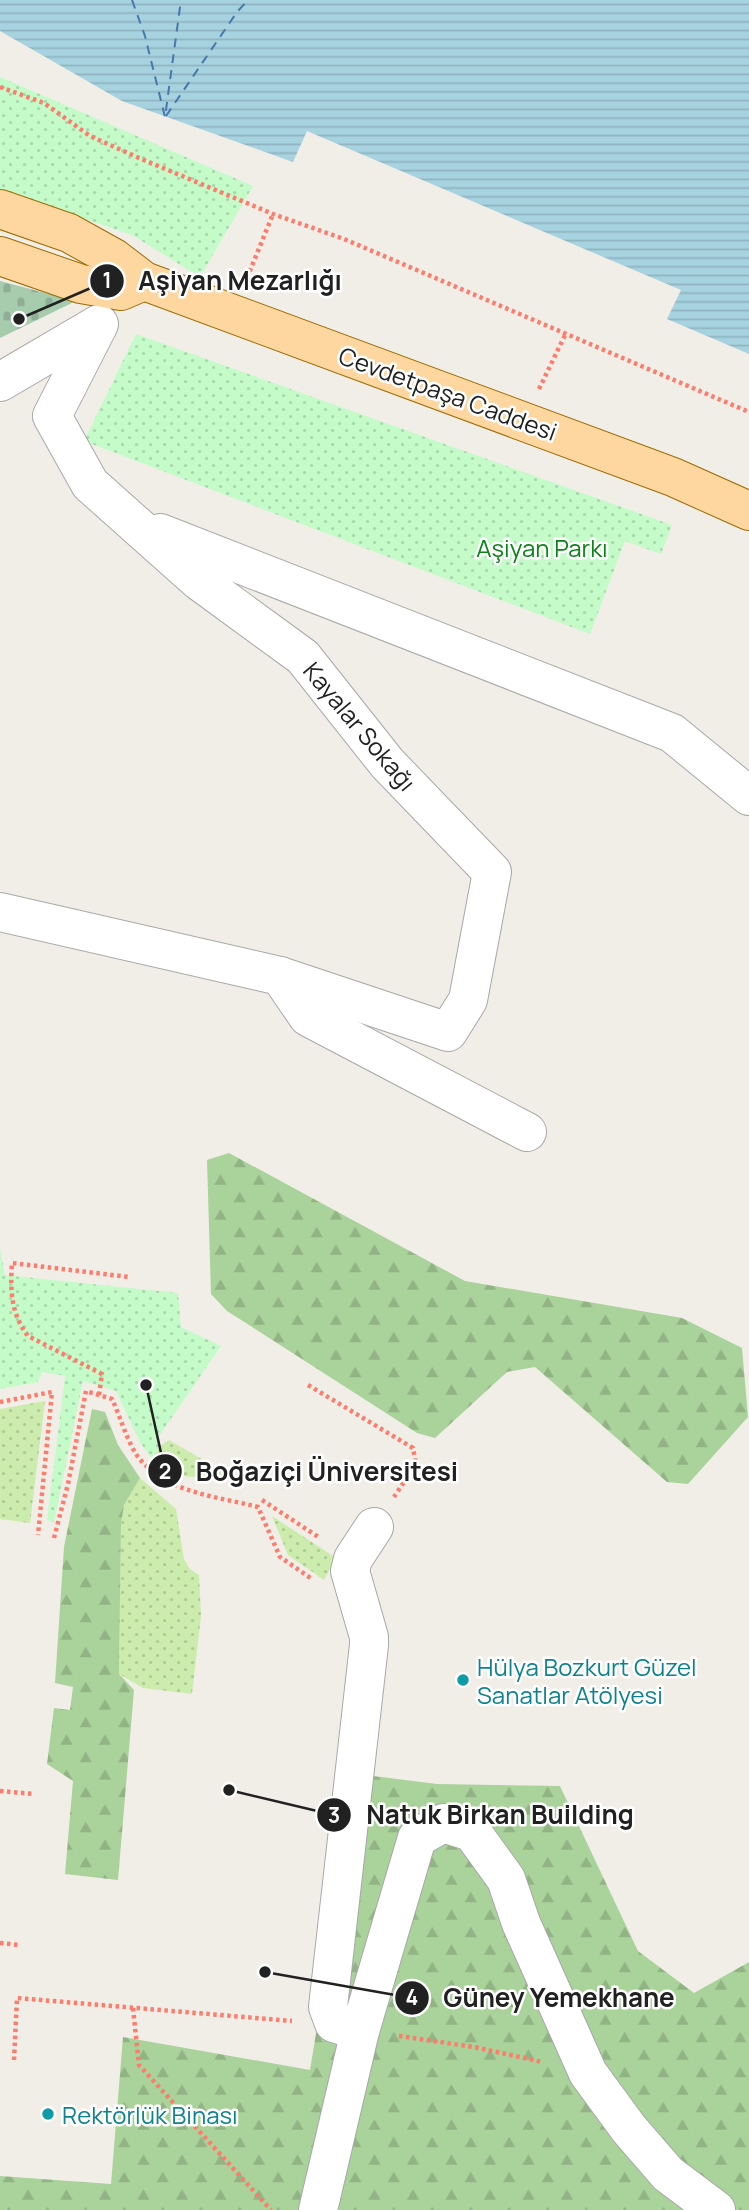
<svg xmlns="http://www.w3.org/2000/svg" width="749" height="2210" font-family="Manrope,sans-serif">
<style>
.grass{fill:url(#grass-dots)}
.forest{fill:url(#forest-firs)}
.cemetery{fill:url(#cemetery-stones)}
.park{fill:url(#park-dots)}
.water{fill:url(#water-rules)}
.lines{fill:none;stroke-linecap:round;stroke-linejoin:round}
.ferry{stroke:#4678ac;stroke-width:2;stroke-dasharray:9 7;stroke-linecap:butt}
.minor-casing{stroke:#a8a8a8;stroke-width:40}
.major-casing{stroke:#9d6b00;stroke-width:40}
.path{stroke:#fe7c6c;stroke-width:4.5;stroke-dasharray:3.5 3.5;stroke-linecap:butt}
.minor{stroke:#fff;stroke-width:38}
.major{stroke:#fed69f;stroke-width:38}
.culture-dot{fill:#0f9aa8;stroke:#fff;stroke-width:2.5}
.labels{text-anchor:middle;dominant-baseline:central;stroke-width:5;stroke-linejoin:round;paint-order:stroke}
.street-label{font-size:24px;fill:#212121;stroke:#fff}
.park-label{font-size:24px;fill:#088514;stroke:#fff}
.culture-label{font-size:24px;fill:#0d838f;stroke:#fff;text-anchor:start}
.leader{fill:none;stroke:#212121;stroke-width:2.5}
.callout-dot{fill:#212121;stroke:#fff;stroke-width:2.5}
.mark-label{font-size:21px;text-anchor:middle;font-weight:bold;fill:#fff}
.callout-label{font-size:26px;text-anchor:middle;font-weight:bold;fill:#212121;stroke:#fff;stroke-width:5;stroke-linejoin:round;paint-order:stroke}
</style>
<defs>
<pattern id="grass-dots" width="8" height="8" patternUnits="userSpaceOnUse" patternTransform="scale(1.75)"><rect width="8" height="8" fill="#cbecac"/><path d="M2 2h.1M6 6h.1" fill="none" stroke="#aeca94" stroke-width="1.8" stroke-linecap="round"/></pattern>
<pattern id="forest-firs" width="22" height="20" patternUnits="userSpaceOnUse" patternTransform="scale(1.75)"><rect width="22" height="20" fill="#aad29b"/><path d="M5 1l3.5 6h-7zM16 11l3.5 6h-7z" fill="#92b485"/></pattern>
<pattern id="cemetery-stones" width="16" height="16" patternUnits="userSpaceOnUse" patternTransform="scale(1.75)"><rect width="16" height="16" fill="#a7cbad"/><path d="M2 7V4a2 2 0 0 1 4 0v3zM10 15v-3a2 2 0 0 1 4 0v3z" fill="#8fae95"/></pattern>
<pattern id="park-dots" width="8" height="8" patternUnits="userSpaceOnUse" patternTransform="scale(1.75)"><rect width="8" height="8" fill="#c4fbc9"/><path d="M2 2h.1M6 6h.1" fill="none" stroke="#a8d7ac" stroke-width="1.8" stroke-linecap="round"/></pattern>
<pattern id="water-rules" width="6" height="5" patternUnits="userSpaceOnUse" patternTransform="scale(1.75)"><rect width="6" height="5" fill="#a7d2e0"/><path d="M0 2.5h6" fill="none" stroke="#8fb4c0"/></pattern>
</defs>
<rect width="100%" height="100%" fill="#f1eee7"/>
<g class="grass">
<path d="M45 1401 30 1523 0 1519V1409Z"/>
<path d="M169 1440 222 1471 221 1475C187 1478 180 1480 152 1459L160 1446Z"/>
<path d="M140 1478 176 1509 184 1559 190 1569 199 1575 201 1616 192 1694 143 1688 119 1674 121 1524 124 1505Z"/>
<path d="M272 1516 336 1558 324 1580 288 1555Z"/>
</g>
<g class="forest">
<path d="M229 1153 465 1281 682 1318 742 1348 748 1417 688 1484 667 1482 535 1367 507 1372 435 1438 417 1433 227 1311 211 1294 207 1160Z"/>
<path d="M92 1409 105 1412 118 1445 140 1478 124 1505 121 1524 119 1674 134 1690 118 1880 65 1874 73 1781 47 1764 54 1708 70 1710 73 1687 55 1683 64 1547Z"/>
<path d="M365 1775 437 1784 560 1786 638 1951 694 1993 749 1962V2210H0V2176L111 2184 123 2037 310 2070 336 1911Z"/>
</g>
<path class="cemetery" d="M0 281 76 301 0 338Z"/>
<g class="park">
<path d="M0 77 253 186 200 277 132 235 0 190Z"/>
<path d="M136 334 672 525 661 554 625 541 590 634 84 441Z"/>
<path d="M0 1249 5 1275 178 1293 181 1327 221 1346 159 1436 160 1446 152 1459 140 1442 116 1391 83 1381 54 1522 47 1520 65 1376 42 1372 38 1382 0 1389Z"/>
</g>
<path class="water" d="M0 0H749V354L667 319 681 290 307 131 293 162 122 101 0 31Z"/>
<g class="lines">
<g class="ferry">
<path d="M132 0 145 36 165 117 181 0"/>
<path d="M166 116 237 12 248 0"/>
</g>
<g class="minor-casing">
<g id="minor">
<path d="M0 382 99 324"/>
<path d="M160 533 672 733 749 796"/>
<path d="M0 912 280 976 448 1032 468 1000 492 872 387 763 303 657 199 581 90 484 52 416 98 326"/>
<path d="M280 976 308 1017 527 1132"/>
<path d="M360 2031 334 2023 328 2007 369 1645V1637L350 1571 353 1559 374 1527"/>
<path d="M318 2210 360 2031 417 1838 443 1823 472 1832 506 1879 521 1923 588 2073 629 2129 668 2174 716 2210"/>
</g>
</g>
<g class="major-casing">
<g id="major">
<path d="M0 209 69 233 114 258 144 281 673 477 749 511"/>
<path d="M0 256 81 284 121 291 144 281"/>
</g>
</g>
<g class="path">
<path d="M0 87 44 103 90 136 139 158 273 214 344 239 749 412"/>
<path d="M247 278 273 214"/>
<path d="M539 389 566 333"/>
<path d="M308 1385 413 1448 416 1464 394 1497"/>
<path d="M99 1395 102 1374 28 1336C11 1314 10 1291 12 1263L129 1277"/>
<path d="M0 1402 52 1392 38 1535"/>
<path d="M262 1500 320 1538"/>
<path d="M54 1538 68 1484 86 1391 112 1399C120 1416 126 1438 136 1454 163 1493 216 1496 258 1507L280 1557 312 1579"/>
<path d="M0 1791 34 1794"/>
<path d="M0 1943 20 1945"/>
<path d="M133 2008 139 2065 271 2210"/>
<path d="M399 2036 474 2047 542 2062"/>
<path d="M14 2060 17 1998 292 2021"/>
</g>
<use href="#minor" class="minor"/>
<use href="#major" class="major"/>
</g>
<g class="culture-dot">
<circle cx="463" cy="1680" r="7"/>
<circle cx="48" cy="2114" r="7"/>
</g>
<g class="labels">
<g class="street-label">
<text transform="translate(448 393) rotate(20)">Cevdetpaşa Caddesi</text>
<text transform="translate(360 726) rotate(50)">Kayalar Sokağı</text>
</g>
<g class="park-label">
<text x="542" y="547">Aşiyan Parkı</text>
</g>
<g class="culture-label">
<text x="477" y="1666">Hülya Bozkurt Güzel<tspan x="477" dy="28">Sanatlar Atölyesi</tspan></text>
<text x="62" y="2114">Rektörlük Binası</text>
</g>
</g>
<path class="leader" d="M19 319L107 281M146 1385L165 1471M229 1790L334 1815M265 1972L412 1998"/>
<g class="callout-dot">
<circle cx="19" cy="319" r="7"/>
<circle cx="146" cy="1385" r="7"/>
<circle cx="229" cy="1790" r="7"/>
<circle cx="265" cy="1972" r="7"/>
<circle cx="107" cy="281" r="18"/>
<circle cx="165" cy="1471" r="18"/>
<circle cx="334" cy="1815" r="18"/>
<circle cx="412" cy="1998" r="18"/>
</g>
<g class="mark-label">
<text x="107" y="288">1</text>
<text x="165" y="1479">2</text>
<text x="334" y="1823">3</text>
<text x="412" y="2005">4</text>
</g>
<g class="callout-label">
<text x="240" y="290">Aşiyan Mezarlığı</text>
<text x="327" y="1481">Boğaziçi Üniversitesi</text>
<text x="500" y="1824">Natuk Birkan Building</text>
<text x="559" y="2007">Güney Yemekhane</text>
</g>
</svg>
